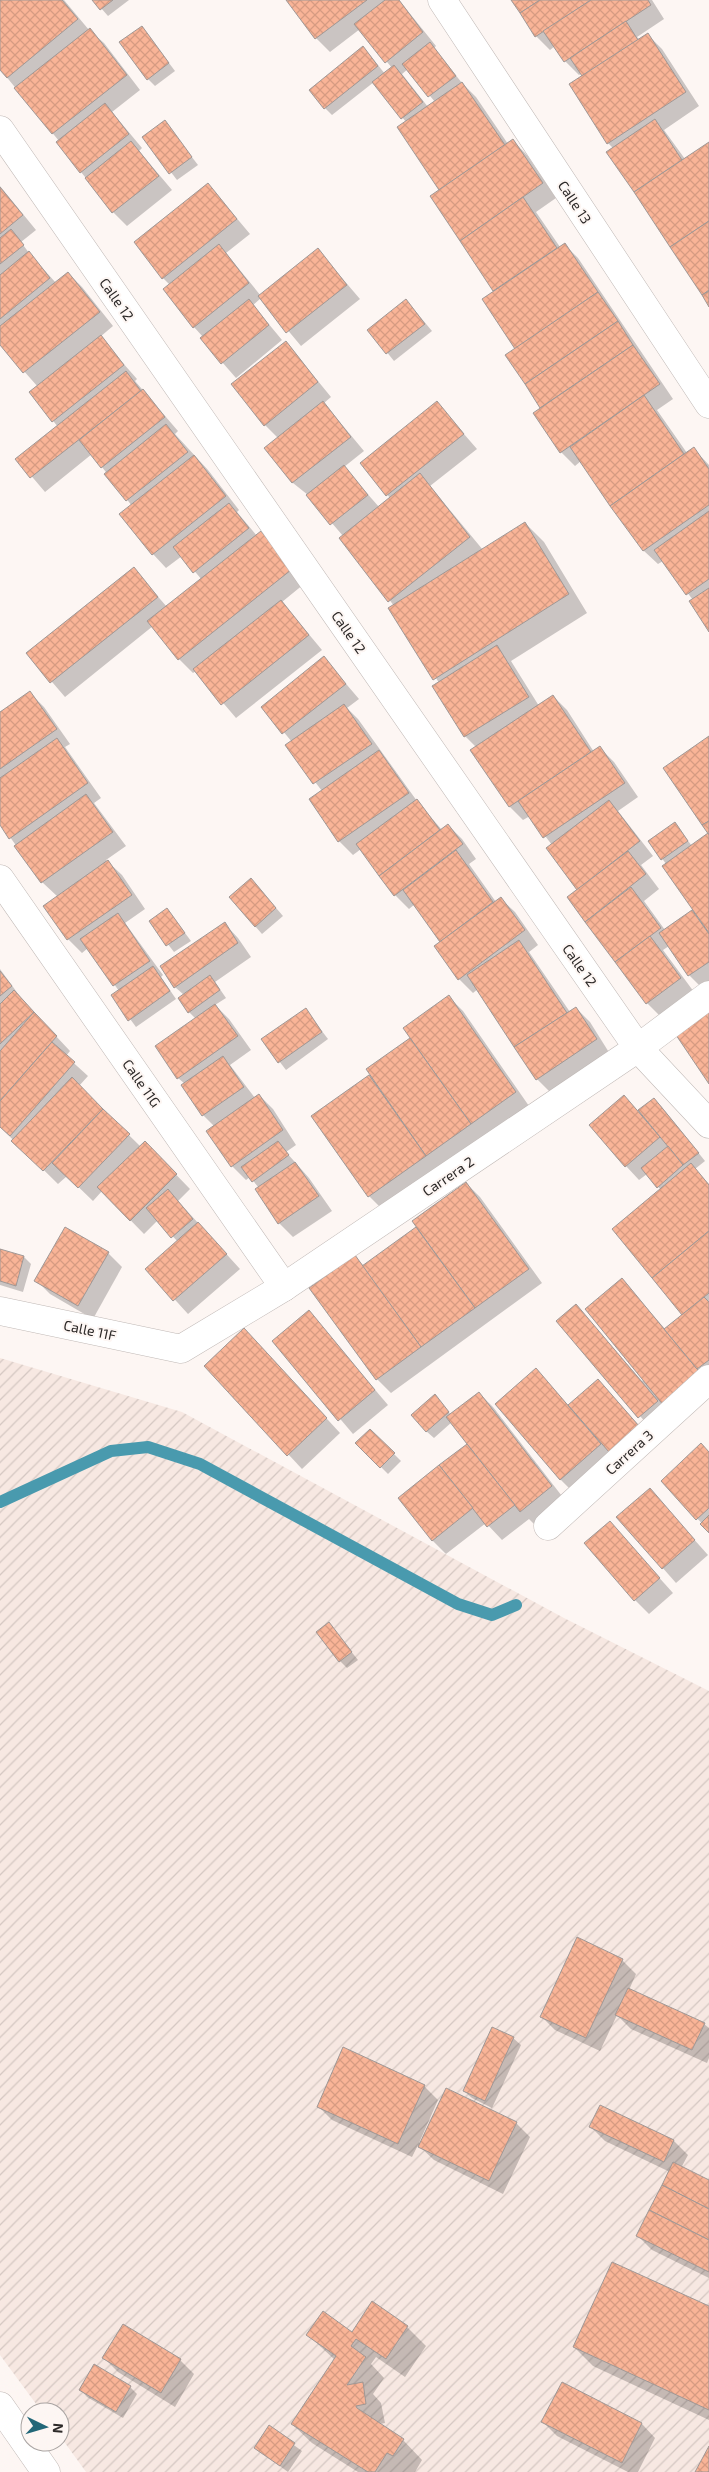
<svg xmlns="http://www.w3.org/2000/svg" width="709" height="2472" font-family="'Exo 2',sans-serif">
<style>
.industrial{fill:url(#industrial-furrows)}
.shadow{fill:#0003;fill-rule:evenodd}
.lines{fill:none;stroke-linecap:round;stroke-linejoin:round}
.stream{stroke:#499aae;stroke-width:12}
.building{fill:url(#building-cross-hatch);stroke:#9f9896}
.minor-casing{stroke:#c0b9b6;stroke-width:29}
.minor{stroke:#fff;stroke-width:28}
.labels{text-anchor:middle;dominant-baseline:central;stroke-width:4;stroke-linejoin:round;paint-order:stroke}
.street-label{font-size:14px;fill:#2c2928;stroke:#fdf6f3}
</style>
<defs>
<pattern id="industrial-furrows" width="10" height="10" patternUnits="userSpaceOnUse" patternTransform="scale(1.25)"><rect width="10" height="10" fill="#f7e8e2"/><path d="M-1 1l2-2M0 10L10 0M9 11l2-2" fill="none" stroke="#d4c7c2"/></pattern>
<pattern id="building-cross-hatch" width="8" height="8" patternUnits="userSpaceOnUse" patternTransform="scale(1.25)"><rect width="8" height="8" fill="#f9b497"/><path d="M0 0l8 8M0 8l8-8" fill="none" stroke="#d69b82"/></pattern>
</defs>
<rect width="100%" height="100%" fill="#fdf6f3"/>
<path class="industrial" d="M0 1358 182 1412 564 1618 709 1691V2472H86L60 2436V2412H42L0 2355Z"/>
<g class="shadow">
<path d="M0 0H64L89 30 104 43 140 90 112 112 142 148 139 151 172 190 127 226 113 212 81 172 59 141 0 69Z"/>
<path d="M94 0H129L108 16Z"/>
<path d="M288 0H399L436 46 434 48 462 83 476 97 508 144 513 141 527 155 556 198 536 212 560 247 564 244 578 258 673 399 657 410 687 453 694 449 709 465V629L693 600 663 561 658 564 644 551 581 461 575 466 561 452 542 409 507 356 517 349 495 291 432 196 441 190 406 122 374 82 332 115 325 108 370 55 385 74 392 68 360 29 330 52 316 38ZM408 69 435 102 428 107 402 74Z"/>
<path d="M513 0H652L664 19 637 37 640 40 648 35 662 49 699 106 664 130 685 159 709 143V305L608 152 613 148 608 143 584 76 582 73 579 75 565 61 555 46 550 50 536 36Z"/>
<path d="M142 27 175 71 155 86 148 79Z"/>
<path d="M165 122 198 165 177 180 144 137Z"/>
<path d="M208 184 250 234 226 253 261 296 318 250 360 299 301 346 261 298 253 305 282 340 236 378 201 338 203 337 194 327 170 285 163 278Z"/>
<path d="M0 186 36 230 21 242 29 253 56 283 68 273 82 287 113 326 100 337 137 379 135 381 178 431 175 434 208 470 239 510 237 512 257 536 261 533 275 547 304 584 282 602 322 650 236 718 196 671 193 673 179 659 153 626 65 697 28 654 134 569 167 607 202 580 182 556 166 568 153 554 132 506 92 454 45 492 17 459 58 427 31 393 38 387 0 344Z"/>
<path d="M406 300 432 331 394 361 369 330Z"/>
<path d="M286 342 331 397 324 403 364 451 344 467 379 507 390 498 362 463 437 403 477 449 430 486 483 550 525 523 544 542 587 613 511 661 539 706 553 696 567 710 594 752 600 748 614 762 638 797 618 811 653 856 641 865 659 889 644 901 665 930 694 910 666 864 650 841 675 824 692 846 709 834V985L703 989 689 975 669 946 663 950 694 992 661 1017 647 1003 569 898 579 890 552 845 530 816 523 820 509 806 476 747 465 736 439 683 394 606 343 536 308 495 293 483 266 448 278 438 265 425Z"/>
<path d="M324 658 359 699 347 708 358 719 417 801 442 830 448 825 462 839 476 859 469 864 496 902 501 899 515 912 538 945 529 952 570 1012 576 1008 590 1022 610 1054 551 1093 537 1079 478 989 473 993 459 979 442 942 415 904 409 909 395 895 361 849 353 855 339 841 311 799 322 791 287 745 292 742 263 707Z"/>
<path d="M30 693 44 707 70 744 65 747 101 798 94 803 126 846 106 860 122 875 145 909 125 923 163 975 161 977 176 999 136 1027 113 996 119 991 88 948 82 953 68 939 58 897 42 882 0 823V712Z"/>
<path d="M258 887 283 916 262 934 255 926Z"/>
<path d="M167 909 191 941 174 952 150 921Z"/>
<path d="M225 924 238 938 251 957 215 982 226 998 215 1005 229 1019 251 1050 230 1065 255 1098 259 1095 273 1109 296 1145 286 1152 309 1178 332 1211 293 1237 279 1223 259 1188 250 1177 246 1180 232 1166 214 1126 203 1115 183 1085 185 1084 178 1078 196 1019 189 1012 184 995 175 987Z"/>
<path d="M0 969 24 1002 70 1051 66 1056 88 1076 79 1086 141 1147 159 1157 190 1189 178 1201 240 1269 188 1314 147 1269 178 1242 158 1220 144 1234 102 1191 93 1201 67 1176 58 1184 0 1127Z"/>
<path d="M449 997 463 1011 529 1106 383 1210 369 1196 313 1116 371 1075 367 1069 412 1038Z"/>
<path d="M305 1009 328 1039 286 1070 263 1040Z"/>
<path d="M624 1097 639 1112 654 1099 661 1106 705 1161 695 1169 709 1184V1394L653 1431 558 1321 576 1306 642 1381 644 1380 622 1280 666 1330 684 1315 661 1190 647 1174 639 1180 626 1166Z"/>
<path d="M466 1183 480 1197 542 1283 391 1393 377 1379 355 1257 364 1266 418 1227Z"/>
<path d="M0 1250 24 1257 31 1264 23 1292 0 1285Z"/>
<path d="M108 1253 122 1267 93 1319 50 1294 36 1280Z"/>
<path d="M309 1312 388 1405 353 1434 274 1341Z"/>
<path d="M258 1344 340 1433 302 1469 206 1366Z"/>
<path d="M536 1370 569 1406 598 1380 652 1440 574 1493 560 1479Z"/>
<path d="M479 1393 493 1407 565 1500 535 1525 529 1519 502 1540 486 1523 446 1554 432 1540 400 1498 469 1444 452 1422 434 1438 426 1431 442 1403 451 1415Z"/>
<path d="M370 1430 401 1461 388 1474 357 1443Z"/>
<path d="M709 1453V1531L662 1481Z"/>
<path d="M650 1490 708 1555 676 1583 618 1517Z"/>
<path d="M610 1523 673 1593 649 1614 635 1600Z"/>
<path d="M329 1624 358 1660 347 1668 340 1661Z"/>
<path d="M622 1960 636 1974 629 1990 704 2024 709 2028V2058L707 2063 631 2029 617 2015 600 2051 555 2030 541 2016Z"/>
<path d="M513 2038 521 2045 492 2108 472 2098 464 2091Z"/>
<path d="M424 2086 438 2100 419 2143 516 2123 530 2137 503 2194 434 2160 418 2145 412 2157 332 2120 318 2106Z"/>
<path d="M601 2106 674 2141 688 2155 681 2168 709 2182V2278L652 2250 638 2236 670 2172 605 2141 591 2127Z"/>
<path d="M709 2308V2420L593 2366 574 2347Z"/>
<path d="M123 2326 180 2360 194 2374 175 2407 118 2372 104 2358Z"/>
<path d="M407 2327 426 2346 405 2377 376 2357 371 2364 384 2378 373 2394 381 2403 385 2423 380 2424 403 2440 422 2460 415 2472H358L312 2443 292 2424 335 2360 308 2335 352 2333Z"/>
<path d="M130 2387 137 2394 123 2418 87 2397 80 2389Z"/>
<path d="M543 2422 642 2424 655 2438 638 2472H628L557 2436Z"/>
<path d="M269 2427 302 2451 288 2472 255 2448Z"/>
</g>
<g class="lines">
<path class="stream" d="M0 1502 111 1451 148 1447 200 1464 458 1604 492 1615 516 1605"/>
</g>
<g class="building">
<path d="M0 0H62L78 19 7 78 0 70Z"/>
<path d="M92 0H113L100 10Z"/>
<path d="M286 0H367L315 39Z"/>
<path d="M385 0H399L423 32 385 63 354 24Z"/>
<path d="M511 0H540L520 13Z"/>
<path d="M540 0H591L535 37 520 13Z"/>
<path d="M591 0H648L651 5 564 62 543 31Z"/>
<path d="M626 21 638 40 582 76 570 58Z"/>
<path d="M142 26 169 63 147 80 119 42Z"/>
<path d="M90 28 127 75 52 134 14 88Z"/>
<path d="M648 33 686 92 607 144 569 84Z"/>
<path d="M430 42 456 76 428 97 402 64Z"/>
<path d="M363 46 378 66 324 109 309 90Z"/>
<path d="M394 65 423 102 401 119 372 82Z"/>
<path d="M462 82 505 145 439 190 397 127Z"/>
<path d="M105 103 129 134 80 173 56 142Z"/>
<path d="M655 119 682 160 634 192 606 152Z"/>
<path d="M165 120 192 157 169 174 142 137Z"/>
<path d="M513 139 543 183 460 241 430 196Z"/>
<path d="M131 141 159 176 112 213 85 178Z"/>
<path d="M709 142V221L670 247 634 192Z"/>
<path d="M208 183 237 219 162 279 134 242Z"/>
<path d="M0 187 23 215 0 234Z"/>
<path d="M523 197 557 248 493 291 460 241Z"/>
<path d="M709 221V290L702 295 670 247Z"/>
<path d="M11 229 24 245 0 264V238Z"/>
<path d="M565 243 598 292 515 349 482 299Z"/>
<path d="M219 244 249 283 193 328 163 289Z"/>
<path d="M318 248 347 285 286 333 258 296Z"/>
<path d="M29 251 50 278 0 319V275Z"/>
<path d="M68 272 100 312 23 373 0 345V326Z"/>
<path d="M709 291V307L702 295Z"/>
<path d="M598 292 618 321 525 384 505 355Z"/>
<path d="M249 299 269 325 221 364 200 338Z"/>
<path d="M406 299 425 324 386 354 367 330Z"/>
<path d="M618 321 633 345 540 408 525 384Z"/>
<path d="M101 335 124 365 52 422 29 392Z"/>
<path d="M286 341 318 382 264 426 231 384Z"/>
<path d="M633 345 660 384 560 453 533 413Z"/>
<path d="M126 371 141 391 30 478 15 459Z"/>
<path d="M143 389 165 417 101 468 79 440Z"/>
<path d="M644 395 684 454 610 506 570 447Z"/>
<path d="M323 401 351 437 292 483 264 448Z"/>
<path d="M437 401 464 434 386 496 360 463Z"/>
<path d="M166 424 188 452 126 501 104 474Z"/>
<path d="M694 447 709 469V505L643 551 610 506Z"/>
<path d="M194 455 226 496 152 555 119 514Z"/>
<path d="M344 465 368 495 330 525 306 495Z"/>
<path d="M420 473 470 537 388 602 339 538Z"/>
<path d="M229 503 249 528 193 573 173 547Z"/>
<path d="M709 511V579L686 595 654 550Z"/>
<path d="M525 522 569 594 433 680 388 608Z"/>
<path d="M261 531 291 570 178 660 147 621Z"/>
<path d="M134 567 158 597 50 683 26 653Z"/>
<path d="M709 588V632L689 601Z"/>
<path d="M281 600 309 635 221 705 193 669Z"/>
<path d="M497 645 529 697 464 737 432 686Z"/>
<path d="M324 656 346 684 282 734 261 707Z"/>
<path d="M30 691 57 729 0 769V712Z"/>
<path d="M553 695 591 752 509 807 470 750Z"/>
<path d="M344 704 372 744 313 784 285 745Z"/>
<path d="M709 736V821L702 825 663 768Z"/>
<path d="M57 738 88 783 9 839 0 825V778Z"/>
<path d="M600 746 625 783 543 838 518 801Z"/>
<path d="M379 750 409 793 338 842 309 799Z"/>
<path d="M86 794 113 832 41 883 14 846Z"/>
<path d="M417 799 440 830 379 876 356 844Z"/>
<path d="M609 800 640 841 577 890 546 848Z"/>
<path d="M709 821V835L702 825Z"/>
<path d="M675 822 688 841 661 860 648 841Z"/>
<path d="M448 824 463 844 394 896 379 876Z"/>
<path d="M708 833 709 835V933L662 866Z"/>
<path d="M456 850 493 902 440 942 403 890Z"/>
<path d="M628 851 646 874 585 922 567 897Z"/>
<path d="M108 860 132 895 67 940 43 906Z"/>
<path d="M251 878 276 908 255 927 229 897Z"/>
<path d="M631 887 661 928 615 962 585 922Z"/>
<path d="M501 897 525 930 458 980 434 946Z"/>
<path d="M167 908 185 933 166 946 149 921Z"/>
<path d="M692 910 709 934V962L688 976 659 933Z"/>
<path d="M118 913 150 961 113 986 80 939Z"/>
<path d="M225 922 238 943 174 988 160 966Z"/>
<path d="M650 936 681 978 646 1004 615 962Z"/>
<path d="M519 940 567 1013 514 1047 467 975Z"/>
<path d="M153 966 170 991 128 1021 111 995Z"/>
<path d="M0 971 12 986 0 996Z"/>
<path d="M210 975 220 990 188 1013 178 998Z"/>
<path d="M14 990 34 1012 0 1044V1004Z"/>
<path d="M449 995 516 1092 471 1124 403 1028Z"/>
<path d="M215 1004 238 1036 177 1079 155 1046Z"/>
<path d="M576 1007 597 1039 536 1080 514 1047Z"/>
<path d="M306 1008 322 1032 278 1063 261 1039Z"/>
<path d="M34 1012 57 1036 0 1101V1051Z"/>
<path d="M709 1012V1084L676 1035Z"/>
<path d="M410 1038 471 1124 426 1156 366 1069Z"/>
<path d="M52 1042 75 1062 10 1136 0 1127V1101Z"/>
<path d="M223 1056 244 1087 202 1116 181 1085Z"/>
<path d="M369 1075 426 1156 368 1197 311 1116Z"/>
<path d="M72 1077 103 1109 43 1171 11 1141Z"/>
<path d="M259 1094 283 1130 231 1167 206 1131Z"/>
<path d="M624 1095 660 1137 625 1167 589 1125Z"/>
<path d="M654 1098 699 1153 683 1165 638 1110Z"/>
<path d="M103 1109 130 1134 78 1188 52 1163Z"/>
<path d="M145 1141 177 1174 130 1221 97 1187Z"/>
<path d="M278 1141 289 1155 252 1182 241 1167Z"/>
<path d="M668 1146 683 1165 657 1188 641 1168Z"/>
<path d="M295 1162 319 1196 278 1224 255 1189Z"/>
<path d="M691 1163 709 1185V1231L652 1278 612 1229Z"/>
<path d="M466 1182 529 1269 475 1308 412 1221Z"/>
<path d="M168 1189 193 1219 171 1238 146 1208Z"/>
<path d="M198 1222 227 1254 173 1301 145 1269Z"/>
<path d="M65 1227 109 1252 78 1306 34 1281Z"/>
<path d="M416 1227 475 1308 421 1347 362 1266Z"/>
<path d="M709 1231V1293L682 1315 652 1278Z"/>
<path d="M0 1249 24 1256 16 1286 0 1281Z"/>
<path d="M355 1255 421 1347 376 1380 309 1288Z"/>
<path d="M622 1278 702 1375 664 1406 585 1309Z"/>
<path d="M704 1297 709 1302V1360L697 1369 664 1329Z"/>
<path d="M576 1304 658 1401 638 1418 556 1321Z"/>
<path d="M309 1310 375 1390 338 1421 272 1341Z"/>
<path d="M244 1328 327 1418 287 1456 204 1366Z"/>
<path d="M536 1368 601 1444 560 1480 495 1404Z"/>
<path d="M598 1379 639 1426 609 1452 568 1405Z"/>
<path d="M479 1392 552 1486 520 1512 446 1417Z"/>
<path d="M435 1394 449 1412 426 1432 411 1415Z"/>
<path d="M370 1429 395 1453 380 1468 355 1443Z"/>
<path d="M701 1443 709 1452V1508L696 1520 661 1481Z"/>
<path d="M467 1444 515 1505 487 1527 439 1465Z"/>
<path d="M439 1465 473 1508 432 1541 398 1498Z"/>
<path d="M650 1488 695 1540 662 1569 616 1517Z"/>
<path d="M709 1515V1533L700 1524Z"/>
<path d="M610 1521 660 1578 634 1601 584 1543Z"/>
<path d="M329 1622 352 1652 339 1662 316 1632Z"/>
<path d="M577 1937 623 1959 586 2038 540 2017Z"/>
<path d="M628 1988 705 2023 692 2050 615 2015Z"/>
<path d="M492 2027 514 2037 485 2101 463 2091Z"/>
<path d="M343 2047 425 2085 398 2144 317 2107Z"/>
<path d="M446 2088 517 2122 489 2181 418 2147Z"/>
<path d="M600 2105 674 2140 664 2162 589 2127Z"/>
<path d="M673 2162 709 2180V2209L662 2185Z"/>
<path d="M662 2185 709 2209V2240L649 2210Z"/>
<path d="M649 2210 709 2240V2272L636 2236Z"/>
<path d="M612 2262 709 2306V2410L573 2347Z"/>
<path d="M372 2301 408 2326 386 2359 356 2339 351 2346 366 2357 347 2385 363 2382 366 2404 356 2406 357 2408 404 2439 393 2456 387 2453 375 2472H368L291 2424 336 2356 306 2335 323 2311 352 2332Z"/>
<path d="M123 2324 181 2359 161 2393 102 2358Z"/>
<path d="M94 2364 131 2386 116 2412 79 2390Z"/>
<path d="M562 2382 642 2423 622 2463 541 2422Z"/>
<path d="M269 2425 295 2443 280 2466 254 2448Z"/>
<path d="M709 2446V2472H695Z"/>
</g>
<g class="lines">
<g class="minor-casing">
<g id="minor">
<path d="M442 0 709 404"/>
<path d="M0 130 638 1048 709 1124"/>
<path d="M0 879 284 1287"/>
<path d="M0 1311 181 1349 284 1287 638 1048 709 995"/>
<path d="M548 1526 709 1379"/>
<path d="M0 2406 46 2472"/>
</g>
</g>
<use href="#minor" class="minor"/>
</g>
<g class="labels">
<g class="street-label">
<text transform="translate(575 202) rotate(57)">Calle 13</text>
<text transform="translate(117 299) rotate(55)">Calle 12</text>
<text transform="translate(349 632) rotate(55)">Calle 12</text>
<text transform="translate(580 965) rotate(55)">Calle 12</text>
<text transform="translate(142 1083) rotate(55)">Calle 11G</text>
<text transform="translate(448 1176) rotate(-34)">Carrera 2</text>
<text transform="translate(90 1330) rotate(12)">Calle 11F</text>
<text transform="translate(629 1452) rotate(-42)">Carrera 3</text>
</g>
</g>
<g transform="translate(45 2427) rotate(95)"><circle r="24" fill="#fdf6f3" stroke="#a9a4a2"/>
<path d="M0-4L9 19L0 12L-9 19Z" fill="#226778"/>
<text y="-8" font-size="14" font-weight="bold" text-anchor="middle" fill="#2c2928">N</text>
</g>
</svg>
